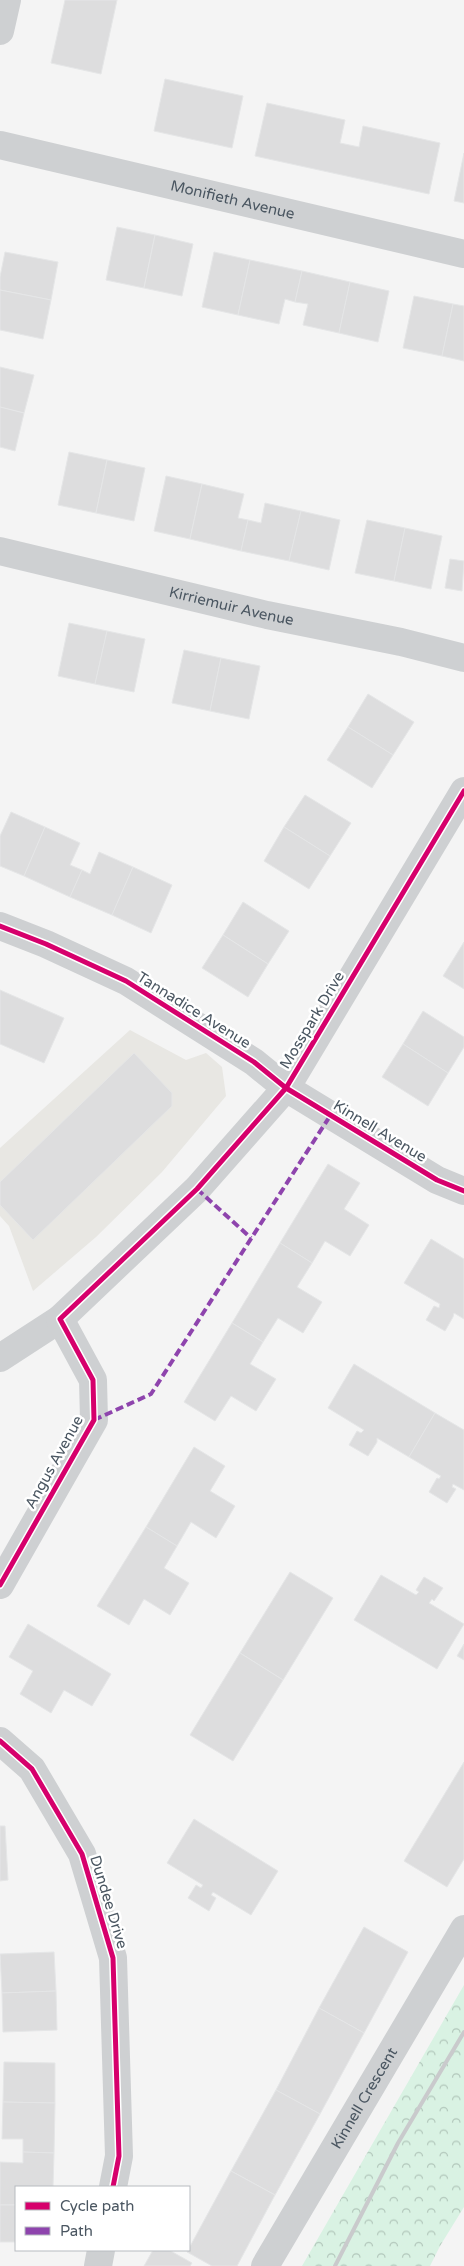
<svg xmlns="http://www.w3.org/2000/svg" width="464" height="2266" font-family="'Varela Round',sans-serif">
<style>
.commercial{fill:#e8e7e3}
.forest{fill:url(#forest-crowns)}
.building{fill:#ddddde;stroke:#e5e6e7}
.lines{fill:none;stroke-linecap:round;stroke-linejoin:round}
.minor{stroke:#ced0d2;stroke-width:28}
.rail{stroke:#c9cacc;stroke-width:4}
.quiet{stroke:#8e44ad;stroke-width:4;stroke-dasharray:8 4;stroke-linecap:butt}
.cycleway-casing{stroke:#fff;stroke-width:8}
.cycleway{stroke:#d6006c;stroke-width:5}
.labels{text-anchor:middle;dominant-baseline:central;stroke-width:5;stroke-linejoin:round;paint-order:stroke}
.street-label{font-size:15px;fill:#4a5661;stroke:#fff}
</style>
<defs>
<pattern id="forest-crowns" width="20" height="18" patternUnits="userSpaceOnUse" patternTransform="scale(1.25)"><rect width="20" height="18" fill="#d9f2e3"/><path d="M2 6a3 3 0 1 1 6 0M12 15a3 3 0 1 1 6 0" fill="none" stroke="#b2c7bb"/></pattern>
</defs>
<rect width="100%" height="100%" fill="#f4f4f4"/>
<path class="commercial" d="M130 1030 186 1060 206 1053 222 1067 226 1096 162 1172 96 1237 33 1291 9 1226 0 1216V1148Z"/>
<path class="forest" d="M464 1985V2207L440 2246 430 2266H302Z"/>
<g class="building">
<path d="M65 0H117L101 74 51 63Z"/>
<path d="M165 79 243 96 232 148 154 131Z"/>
<path d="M267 103 345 120 340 143 359 147 363 126 440 143 429 194 255 156Z"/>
<path d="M464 153V203L454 201Z"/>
<path d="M117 227 155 235 144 288 106 280Z"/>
<path d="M155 235 193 244 182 296 144 288Z"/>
<path d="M5 252 58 262 51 300 0 290V277Z"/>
<path d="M214 252 250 260 238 315 202 307Z"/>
<path d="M250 260 302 271 295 302 285 299 279 324 238 315Z"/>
<path d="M302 271 350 282 339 333 303 325 308 304 295 302Z"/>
<path d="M350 282 389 291 378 342 339 333Z"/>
<path d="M0 290 51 300 43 339 0 330Z"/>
<path d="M414 296 453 304 442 356 403 348Z"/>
<path d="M453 304 464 306V361L442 356Z"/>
<path d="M0 367 34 375 24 413 0 407Z"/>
<path d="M0 407 24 413 15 451 0 447Z"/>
<path d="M69 452 107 460 96 513 58 505Z"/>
<path d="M107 460 145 468 134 521 96 513Z"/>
<path d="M166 476 202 484 190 539 154 531Z"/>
<path d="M202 484 244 494 238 518 248 520 241 551 190 539Z"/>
<path d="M265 503 301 511 289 561 241 551 248 520 261 523Z"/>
<path d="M301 511 340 520 329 570 289 561Z"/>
<path d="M367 520 405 528 394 581 355 573Z"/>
<path d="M405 528 442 536 431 589 394 581Z"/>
<path d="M450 559 464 561 462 591 445 588Z"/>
<path d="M69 623 107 631 95 684 58 676Z"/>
<path d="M107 631 145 639 134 692 95 684Z"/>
<path d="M184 650 221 658 210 711 172 703Z"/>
<path d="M221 658 260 666 249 719 210 711Z"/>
<path d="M368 694 414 722 393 755 348 727Z"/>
<path d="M348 727 393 755 372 788 327 760Z"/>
<path d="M305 795 351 823 330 856 284 827Z"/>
<path d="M11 812 45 827 24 876 0 866V836Z"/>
<path d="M45 827 80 843 70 865 82 870 70 897 24 876Z"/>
<path d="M284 827 330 856 309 889 264 861Z"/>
<path d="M99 852 133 867 112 915 70 897 82 870 90 874Z"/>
<path d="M133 867 172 885 151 933 112 915Z"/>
<path d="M243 902 289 931 268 964 223 935Z"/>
<path d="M223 935 268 964 248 997 202 968Z"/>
<path d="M464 942V989L443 976Z"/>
<path d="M0 990 64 1018 44 1063 0 1044Z"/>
<path d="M423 1011 464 1037V1047L448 1073 403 1044Z"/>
<path d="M403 1044 448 1073 428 1106 382 1077Z"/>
<path d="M134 1053 172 1093V1106L33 1240 0 1205V1182Z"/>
<path d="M328 1164 360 1183 344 1209 369 1225 350 1256 325 1241 312 1263 280 1243Z"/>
<path d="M431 1239 464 1259V1319L454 1313 453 1317 445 1331 426 1320 434 1306 439 1308 440 1304 404 1283Z"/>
<path d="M280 1243 312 1263 297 1287 322 1302 303 1333 278 1318 263 1342 232 1323Z"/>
<path d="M232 1323 263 1342 250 1364 276 1379 256 1411 231 1396 215 1421 184 1402Z"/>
<path d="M354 1364 435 1413 409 1457 377 1438V1442L368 1456 349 1445 357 1431 361 1433 364 1430 328 1408Z"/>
<path d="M435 1413 464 1430V1490L453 1484 452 1487 456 1489 447 1503 429 1492 437 1478 439 1479 441 1476 409 1457Z"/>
<path d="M194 1447 225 1466 210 1491 235 1506 216 1538 191 1522 177 1546 146 1527Z"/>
<path d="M146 1527 177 1546 164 1568 189 1583 170 1615 144 1599 129 1625 97 1606Z"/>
<path d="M290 1572 333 1598 283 1680 240 1653Z"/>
<path d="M381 1575 416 1595 419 1592 416 1590 424 1577 443 1588 434 1601 432 1599 429 1603 464 1624 437 1669 354 1620Z"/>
<path d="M28 1624 111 1674 92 1706 64 1690 51 1713 20 1694 33 1671 9 1657Z"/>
<path d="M464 1644V1660L457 1656Z"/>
<path d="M240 1653 283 1680 233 1761 190 1735Z"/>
<path d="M464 1762V1859L447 1887 404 1861Z"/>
<path d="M194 1819 278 1871 251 1915 213 1892 211 1895 216 1898 209 1911 188 1898 196 1885 201 1888 203 1885 167 1863Z"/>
<path d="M0 1826H5L8 1880 0 1881Z"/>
<path d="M364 1927 408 1952 364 2033 319 2008Z"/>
<path d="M54 1952 56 1991 2 1993 0 1954Z"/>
<path d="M56 1991 57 2030 3 2032 2 1993Z"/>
<path d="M319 2008 364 2033 320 2114 276 2090Z"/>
<path d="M4 2062 55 2063V2103L3 2102Z"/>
<path d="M276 2090 320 2114 275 2195 231 2171Z"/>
<path d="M3 2102 55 2103 54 2153 23 2152V2139H2Z"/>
<path d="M23 2152 54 2153 53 2187H16V2205H0V2162L23 2163Z"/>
<path d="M231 2171 275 2195 237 2266H212L187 2252Z"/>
<rect x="0" y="2205" width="16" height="37"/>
<path d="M153 2250H169L192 2263 190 2266H144Z"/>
</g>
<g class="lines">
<g class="minor">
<path d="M0 31 7 0"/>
<path id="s1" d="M0 145 464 254"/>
<path id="s2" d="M0 551 267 615 401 642 464 658"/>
<path d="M0 926 46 944 126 981 254 1062 286 1088 437 1180 464 1191"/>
<path d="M0 1358 60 1319 197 1189 286 1088 464 791"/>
<path d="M0 1585 94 1420 93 1380 60 1319"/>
<path d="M0 1741 32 1769 82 1854 113 1958 119 2156 113 2187"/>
<path d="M98 2266 101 2250"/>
<path id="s3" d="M265 2266 464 1929"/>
</g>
<path class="rail" d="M335 2266 398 2143 464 2032"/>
<g class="quiet">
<path d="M197 1189 251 1238"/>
<path d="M94 1420 151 1394 330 1116"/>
</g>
<g class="cycleway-casing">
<g id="cycleway">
<path d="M0 926 46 944 126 981 254 1062 286 1088 437 1180 464 1191"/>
<path d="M0 1585 94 1420 93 1380 60 1319 197 1189 286 1088 464 791"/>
<path d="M0 1741 32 1769 82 1854 113 1958 119 2156 113 2187"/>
</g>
</g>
<use href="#cycleway" class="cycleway"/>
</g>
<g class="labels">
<g class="street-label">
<text stroke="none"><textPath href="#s1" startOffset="239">Monifieth Avenue</textPath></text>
<text stroke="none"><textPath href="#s2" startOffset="238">Kirriemuir Avenue</textPath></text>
<text transform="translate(194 1010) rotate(32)">Tannadice Avenue</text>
<text transform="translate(312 1020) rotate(-59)">Mosspark Drive</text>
<text transform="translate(380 1131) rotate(31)">Kinnell Avenue</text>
<text transform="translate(54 1462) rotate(-61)">Angus Avenue</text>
<text transform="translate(109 1902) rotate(73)">Dundee Drive</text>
<text stroke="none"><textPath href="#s3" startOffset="195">Kinnell Crescent</textPath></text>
</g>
</g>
<rect x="15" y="2186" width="175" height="65" fill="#ffffff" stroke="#b7bbc0"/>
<rect x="25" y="2202" width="25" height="8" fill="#d6006c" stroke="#b7bbc0"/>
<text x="60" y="2211" font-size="15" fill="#4a5661">Cycle path</text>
<rect x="25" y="2227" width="25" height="8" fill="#8e44ad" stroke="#b7bbc0"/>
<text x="60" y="2236" font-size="15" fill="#4a5661">Path</text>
</svg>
